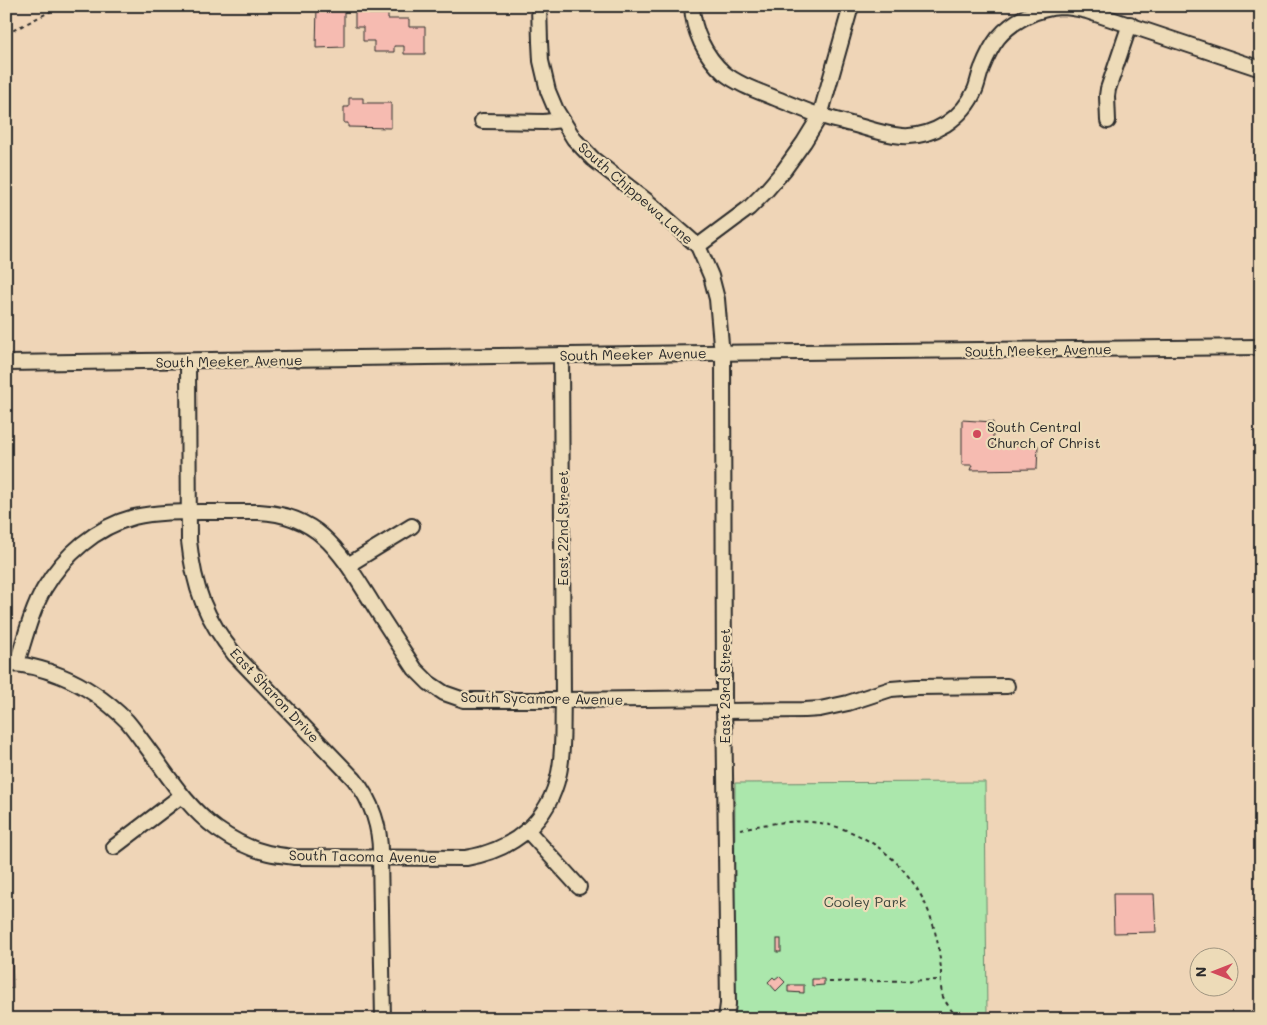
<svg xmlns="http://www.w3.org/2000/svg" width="1267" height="1025" font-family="Mali,sans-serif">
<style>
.green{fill:#abe7ac;stroke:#6b896c}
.building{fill:#f6bbb1;stroke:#2b2b2b}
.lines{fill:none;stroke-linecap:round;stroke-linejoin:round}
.minor-casing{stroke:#2b2b2b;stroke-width:18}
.path{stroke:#2b2b2b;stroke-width:2;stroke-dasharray:4 4;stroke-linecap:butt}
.minor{stroke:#eddbb8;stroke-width:14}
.poi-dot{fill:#d1495b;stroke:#eddbb8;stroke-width:2}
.labels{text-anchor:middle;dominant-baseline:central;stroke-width:4.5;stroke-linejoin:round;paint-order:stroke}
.street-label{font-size:14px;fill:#2b2b2b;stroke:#eddbb8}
.poi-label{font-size:14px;fill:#2b2b2b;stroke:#eddbb8;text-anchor:start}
.park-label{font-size:14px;fill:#3e473e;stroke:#eddbb8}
</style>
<rect width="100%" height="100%" fill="#efd5b7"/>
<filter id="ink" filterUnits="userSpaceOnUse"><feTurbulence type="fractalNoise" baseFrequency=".02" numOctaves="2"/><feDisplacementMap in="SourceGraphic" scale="10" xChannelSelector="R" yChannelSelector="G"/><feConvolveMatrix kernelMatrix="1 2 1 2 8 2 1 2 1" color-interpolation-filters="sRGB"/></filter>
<g filter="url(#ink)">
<path class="green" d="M985 782 987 1019H734L735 783Z"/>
<g class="building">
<path d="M317 6H344V47L316 48Z"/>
<path d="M355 6H369V14H388V19H409V27H425V54H404V46H394V52H374V41H363V27H355Z"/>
<path d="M349 98H363V103H391V128L348 127V123H344V107H349Z"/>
<path d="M962 420 993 422V446L1038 445 1037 469 970 470 972 465H962Z"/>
<path d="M1113 894H1154L1156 932 1114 933Z"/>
<path d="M6 920H11L13 988 6 989Z"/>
<rect x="777" y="939" width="4" height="13"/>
<path d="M779 976 785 982 776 991 768 982 773 977 775 979Z"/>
<path d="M812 979H824V985L812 986Z"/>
<path d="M788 985H804V993L788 992Z"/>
</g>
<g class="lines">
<g class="minor-casing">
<g id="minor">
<path d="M539 6 540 42 541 61 548 91 556 110 574 139 593 159 647 201 698 246 711 276 717 299 721 344 723 353 724 698 728 1004 726 1019"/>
<path d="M692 6C693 31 705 56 724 73 739 85 758 91 775 98 790 104 806 111 821 116 835 120 848 123 862 127 875 131 888 135 902 136 917 137 933 132 946 124 958 116 969 104 975 90 978 83 979 75 982 68 986 58 991 47 998 38 1013 20 1038 8 1061 7 1070 7 1079 9 1087 11L1261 69"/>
<path d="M482 121 544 122 562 120"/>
<path d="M1108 121 1107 96 1108 89 1130 24"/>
<path d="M698 246 749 208 766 191 784 170 804 142 820 116 851 6"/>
<path d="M188 361 189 541C194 588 205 618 235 655L354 779C372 801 381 829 380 857L383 1019"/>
<path d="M6 363 704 353 1261 347"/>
<path d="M348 565 412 526"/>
<path d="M17 663C25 638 31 612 44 589 64 555 96 527 134 517 156 512 179 512 202 512 221 512 240 512 259 512 321 515 341 554 371 601 385 624 400 646 415 669L429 683 444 693 464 700H563L724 698"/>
<path d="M6 664C25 663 44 669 61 676 86 686 108 702 127 721 133 728 138 735 143 742 166 772 185 806 217 829 231 839 250 849 268 853 277 855 286 856 294 857L466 858C514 850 549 821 559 773 564 750 562 724 563 700L561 355"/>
<path d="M724 711 805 710 820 709 848 703 891 689 916 687 1007 686"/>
<path d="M527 830 579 887"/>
<path d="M114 847 181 796"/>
</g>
</g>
<g class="path">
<path d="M6 34 61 6"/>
<path d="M740 829C767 824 793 819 820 823 879 833 924 879 936 936 939 947 940 959 941 970 941 979 940 989 943 997 947 1005 953 1012 958 1019"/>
<path d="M829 982 941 980"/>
</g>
<use href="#minor" class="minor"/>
</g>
</g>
<circle class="poi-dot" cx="977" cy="434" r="5"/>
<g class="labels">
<g class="street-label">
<text transform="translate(636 193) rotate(41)">South Chippewa Lane</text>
<text transform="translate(1038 350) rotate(-1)">South Meeker Avenue</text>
<text transform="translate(633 354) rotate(-1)">South Meeker Avenue</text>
<text transform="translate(229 361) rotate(-1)">South Meeker Avenue</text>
<text transform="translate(562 528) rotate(-90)">East 22nd Street</text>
<text transform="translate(724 686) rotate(-90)">East 23rd Street</text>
<text transform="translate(275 695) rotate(47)">East Sharon Drive</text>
<text transform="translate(542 698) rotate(1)">South Sycamore Avenue</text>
<text transform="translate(363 856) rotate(1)">South Tacoma Avenue</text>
</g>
<g class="poi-label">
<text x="987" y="426">South Central<tspan x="987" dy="16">Church of Christ</tspan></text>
</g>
<g class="park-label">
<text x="865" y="901">Cooley Park</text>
</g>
</g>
<rect width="1267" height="1025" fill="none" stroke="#eddbb8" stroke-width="25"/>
<rect x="12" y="12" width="1242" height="1000" fill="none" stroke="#2b2b2b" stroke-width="2" filter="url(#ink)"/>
<g transform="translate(1214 972) rotate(270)"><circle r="24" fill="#eddbb8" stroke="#9f9580"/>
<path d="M0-4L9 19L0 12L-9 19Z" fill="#d1495b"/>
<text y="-8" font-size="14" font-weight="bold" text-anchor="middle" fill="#2b2b2b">N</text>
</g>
</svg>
